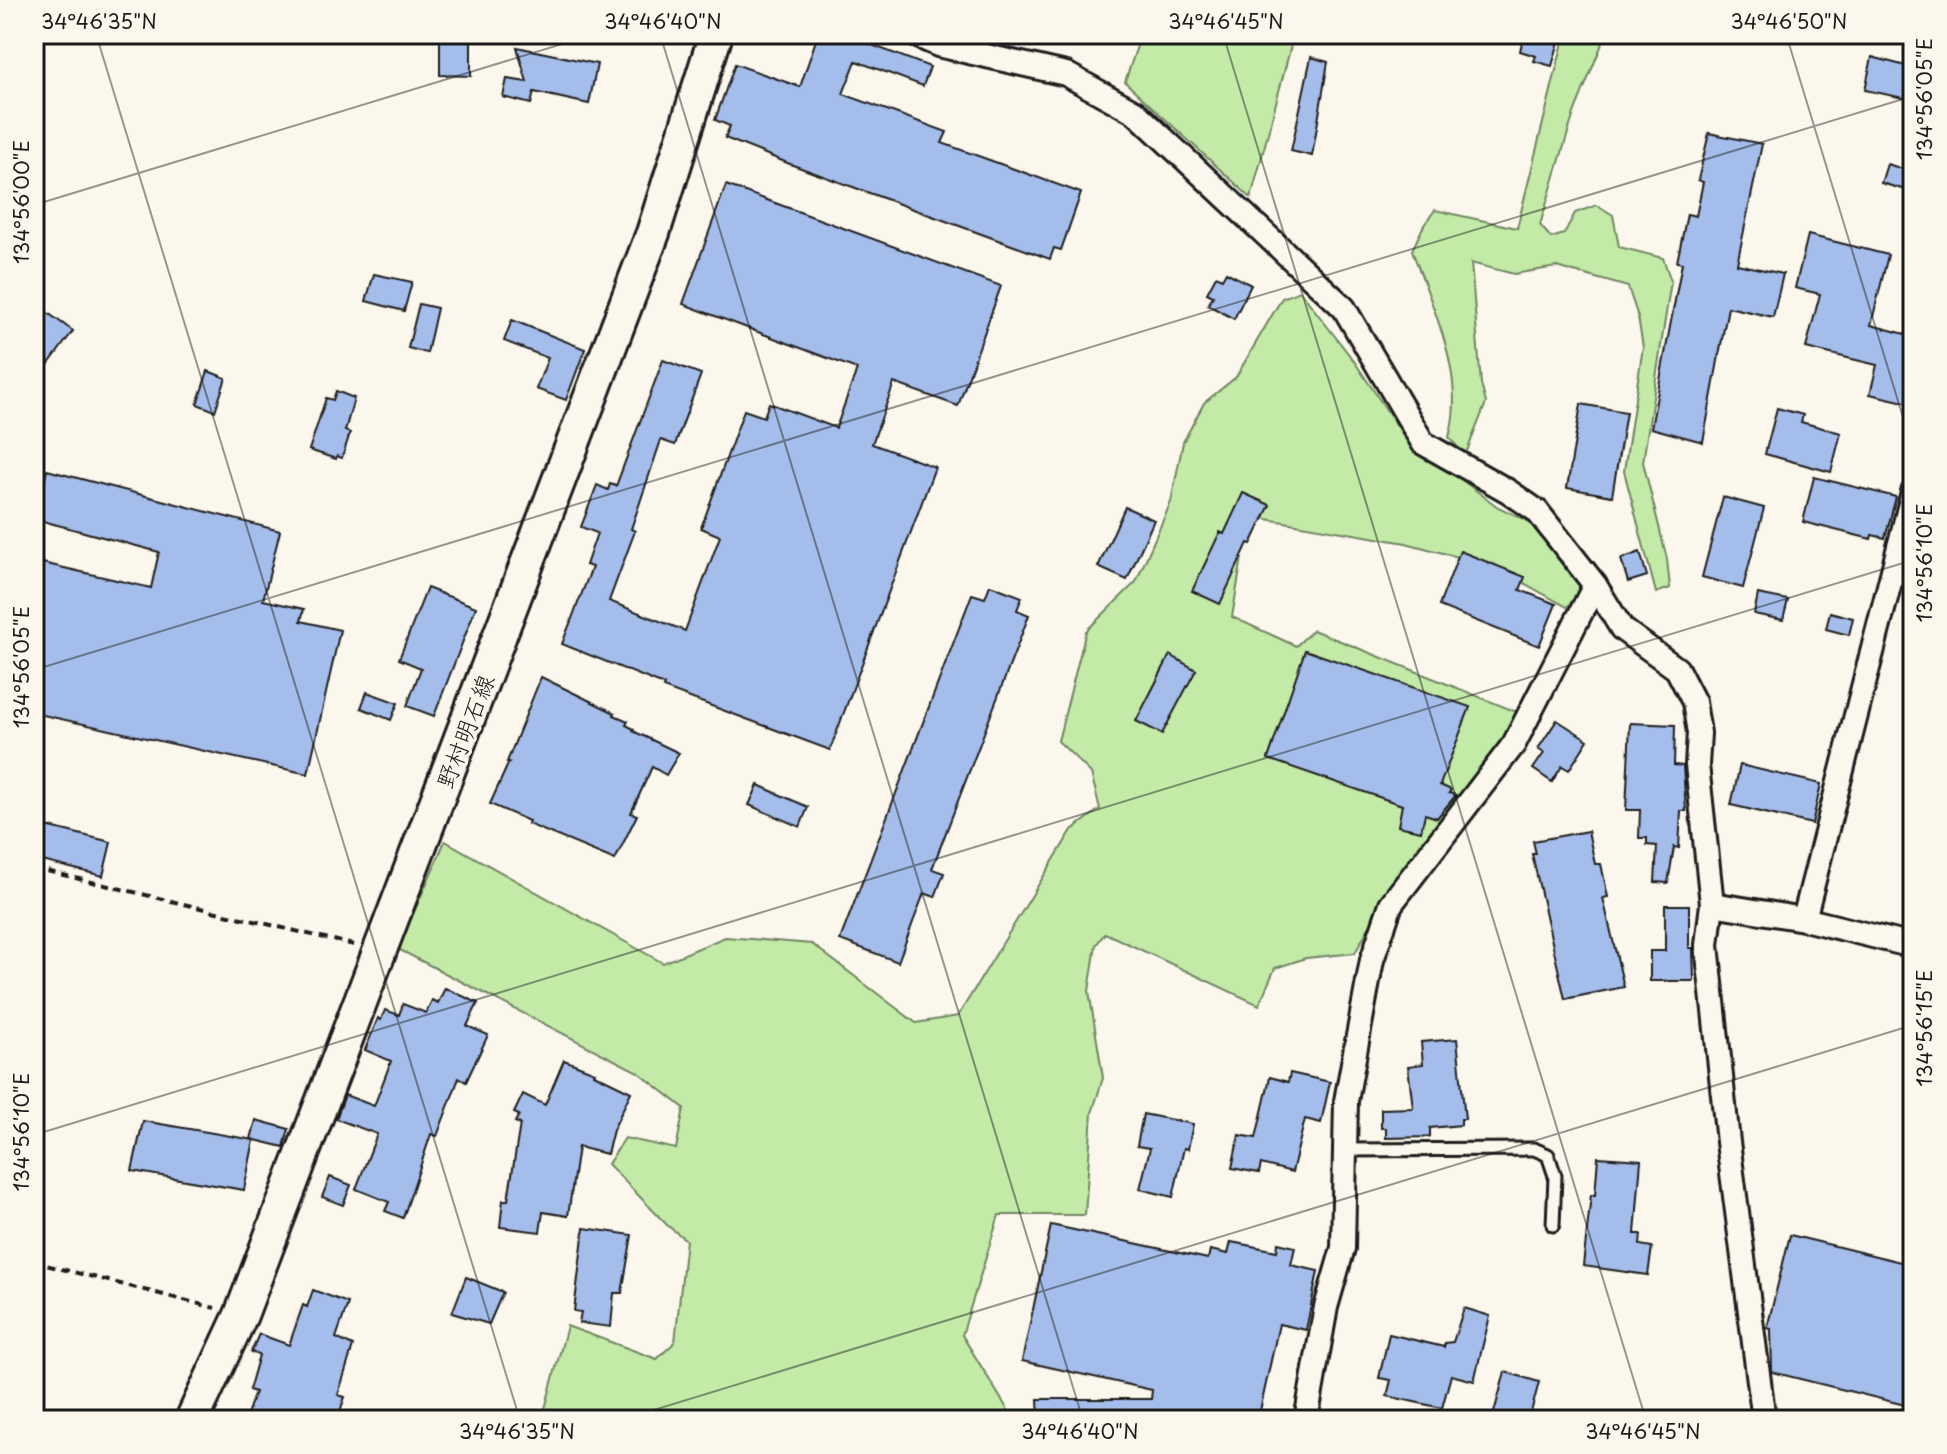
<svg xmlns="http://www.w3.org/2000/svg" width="1947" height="1454" font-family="'Playpen Sans','Klee One',sans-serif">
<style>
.green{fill:#c3eba7;stroke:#708462;stroke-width:2}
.building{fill:#a5bdea;stroke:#1c1c1c;stroke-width:2}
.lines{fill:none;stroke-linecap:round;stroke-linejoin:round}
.service-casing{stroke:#1c1c1c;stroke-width:17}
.minor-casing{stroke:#1c1c1c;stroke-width:28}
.secondary-casing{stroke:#1c1c1c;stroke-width:38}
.path{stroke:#1c1c1c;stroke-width:4;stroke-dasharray:8 6;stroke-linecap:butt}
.service{stroke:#fbf7ec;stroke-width:11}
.minor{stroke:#fbf7ec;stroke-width:22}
.secondary{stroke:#fbf7ec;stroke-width:32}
.ticks{fill:none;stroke:#1c1c1c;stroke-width:2;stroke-opacity:0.45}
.labels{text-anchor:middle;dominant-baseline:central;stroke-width:6;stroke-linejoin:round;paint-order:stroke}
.street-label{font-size:24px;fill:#1c1c1c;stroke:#fbf7ec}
.neatline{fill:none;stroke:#1c1c1c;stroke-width:3}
.ticks-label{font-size:20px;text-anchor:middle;fill:#1c1c1c}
</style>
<rect width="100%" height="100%" fill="#fbf7ec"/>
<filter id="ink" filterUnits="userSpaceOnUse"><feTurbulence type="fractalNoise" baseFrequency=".0125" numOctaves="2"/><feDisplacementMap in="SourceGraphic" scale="16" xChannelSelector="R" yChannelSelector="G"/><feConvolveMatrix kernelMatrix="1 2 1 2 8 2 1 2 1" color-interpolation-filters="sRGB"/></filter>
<g filter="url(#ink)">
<g class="green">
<path d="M1141 34H1294L1251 198 1125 82Z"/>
<path d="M1565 34H1606L1574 113 1540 225 1551 238 1564 234 1575 213 1597 205 1613 215 1619 247 1663 258 1671 281 1643 462 1667 559 1670 588 1656 593 1624 471 1643 347 1638 317 1628 287 1557 267 1514 274 1471 263 1481 384 1486 403 1465 456 1449 437C1467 375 1432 307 1412 250L1424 225 1435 210 1517 228Z"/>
<path d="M1300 291 1354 361 1415 453 1439 463 1498 507 1543 528 1589 584 1567 607 1495 567 1406 543 1249 516 1232 617 1296 646 1313 630 1517 712 1509 737 1393 883 1355 953 1306 958 1275 968 1259 1005 1105 933 1096 945 1089 991 1103 1078 1092 1113 1085 1215H999L962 1335 1014 1420H542L567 1326 657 1359 675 1342 686 1240 668 1226 608 1164 625 1138 676 1149 684 1108 638 1072 398 949 445 841 663 963 725 937 812 944 916 1023 958 1016 1072 830 1100 809 1091 773 1058 741 1086 631 1136 582 1171 502 1183 442 1204 403 1236 377 1282 298Z"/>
</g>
<g class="building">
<path d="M818 34H858L871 39 869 44 930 67 923 86 856 61 843 94 947 132 942 143 1081 193 1061 250 1054 248 1050 259 790 164 725 138 730 126 715 120 735 64 800 87Z"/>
<path d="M1524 34H1561L1552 66 1534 61 1536 56 1520 51Z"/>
<path d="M440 35 471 36V76L440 75Z"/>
<path d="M517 47 597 64 589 104 534 92 531 104 503 97 507 79 527 82Z"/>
<path d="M1311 57 1328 62 1312 156 1291 151Z"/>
<path d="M1872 57 1913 68V100L1865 90Z"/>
<path d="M1709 133 1762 144 1737 264 1783 274 1773 317 1728 307 1703 442 1651 428 1682 263 1677 262 1687 214 1696 216 1703 182 1698 180Z"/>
<path d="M1887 164 1913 172 1909 191 1881 183Z"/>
<path d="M726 185 1001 286 958 406 894 383 872 444 935 467 830 750 663 688 664 685 562 644 592 567 586 565 597 533 581 527 597 485 608 490 610 484 616 486 663 360 701 374 675 445 661 440 631 529 635 531 609 601 685 631 720 536 701 528 744 410 764 417 769 403 836 428 857 369 683 304Z"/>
<path d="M1808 235 1888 255 1871 325 1913 336V404L1870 394 1877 365 1806 348 1820 294 1795 288Z"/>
<path d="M1226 272 1251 285 1234 319 1208 305 1213 296 1207 293 1216 276 1222 279Z"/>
<path d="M374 274 412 282 404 311 366 301Z"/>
<path d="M34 303 73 331 34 384Z"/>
<path d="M419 304 437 308 427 353 408 348Z"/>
<path d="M512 320 585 349 566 400 536 389 548 358 504 341Z"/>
<path d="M208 371 226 378 215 411 197 404Z"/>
<path d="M336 391 354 398 345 431 350 433 342 458 337 456 336 459 309 450 326 398 333 400Z"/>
<path d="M1581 404 1626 412 1612 496 1567 488Z"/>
<path d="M1777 408 1803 415 1801 422 1841 433 1831 472 1765 454Z"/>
<path d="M47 470 280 531 263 600 304 609 301 621 340 630 308 774 34 713V561L151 588 159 552 35 519Z"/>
<path d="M1814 477 1896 497 1885 538 1872 535 1871 539 1803 522Z"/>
<path d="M1243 493 1270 505 1251 544 1248 543 1220 604 1192 591 1220 532 1224 534Z"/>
<path d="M1723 497 1764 508 1743 588 1702 577Z"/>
<path d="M1125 507 1154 520 1127 580 1098 567Z"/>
<path d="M1460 551 1525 577 1520 590 1556 604 1539 646 1439 606Z"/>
<path d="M1640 552 1647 576 1628 582 1621 559Z"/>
<path d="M990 585 1022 597 1017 610 1029 615 932 869 944 873 935 897 924 893 898 962 840 940 972 594 985 598Z"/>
<path d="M427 588 476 607 434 716 407 706 421 668 399 659Z"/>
<path d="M1758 594 1788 600 1783 620 1754 614Z"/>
<path d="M1830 612 1853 618 1849 635 1826 629Z"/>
<path d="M1305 650 1470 707 1440 785 1451 790 1449 793 1456 795 1437 818 1425 814 1421 831 1398 826 1402 805 1268 759Z"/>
<path d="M1170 655 1196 670 1162 734 1136 721Z"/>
<path d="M541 677 615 713 614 715 628 721 626 725 634 729 633 731 679 753 666 775 652 767 631 813 637 815 615 860 528 824 529 821 490 804 509 762H507Z"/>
<path d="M367 692 398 703 391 720 361 708Z"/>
<path d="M1557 720 1588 740 1569 770 1562 766 1552 782 1533 769 1544 753 1538 749Z"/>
<path d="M1630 723 1675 725 1674 765 1683 766 1686 811H1681L1679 848 1674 847 1668 883 1655 882 1657 846 1647 845V838H1639L1640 810H1626Z"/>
<path d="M1740 765 1821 784 1812 824 1731 805Z"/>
<path d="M758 785 808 807 800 827 749 805Z"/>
<path d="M34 823 111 842 103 876 34 859Z"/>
<path d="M1588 831 1595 864H1601L1608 897 1603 898 1624 987 1565 999 1532 854H1536L1533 841Z"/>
<path d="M1665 905H1689V948H1693L1694 981H1650V951H1665Z"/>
<path d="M445 988 478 1003 467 1026 488 1035 466 1082 459 1078 437 1136 431 1134 403 1218 385 1211 389 1202 356 1189 377 1134 336 1119 345 1095 374 1106 391 1061 365 1050 378 1018 381 1020 385 1010 399 1015 403 1004 426 1013 432 1000 438 1003Z"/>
<path d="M1457 1039 1465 1119H1461V1125L1430 1128V1137L1386 1138V1128H1381V1109L1413 1108 1408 1066 1423 1064 1421 1042Z"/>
<path d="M564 1060 595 1072 594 1074 631 1092 613 1130 607 1154 578 1147 568 1216 543 1212 540 1232 500 1227 503 1200H508L520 1124 515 1122 519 1115 514 1113 523 1094 545 1105Z"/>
<path d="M1290 1073 1330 1082 1321 1123 1305 1119 1292 1172 1261 1164 1259 1173 1232 1168 1239 1135 1256 1138 1270 1077 1288 1082Z"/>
<path d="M1143 1114 1193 1124 1188 1149 1184 1148 1173 1197 1140 1189 1150 1148 1137 1146Z"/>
<path d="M256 1120 289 1129 284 1147 251 1139Z"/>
<path d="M143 1121 254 1140 244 1190 132 1171Z"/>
<path d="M1598 1157 1641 1160 1635 1234H1641L1640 1245 1652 1247 1648 1275 1583 1266 1591 1195H1595Z"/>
<path d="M330 1177 351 1185 343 1205 322 1197Z"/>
<path d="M1051 1225 1208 1259 1210 1250 1228 1254 1231 1242 1277 1251 1278 1243 1295 1247 1291 1265 1318 1271 1306 1330 1279 1324 1258 1420H1138L1118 1415 1117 1420H1039L1038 1399H1151L1152 1390 1022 1361Z"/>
<path d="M584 1228 632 1235 622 1293H614L611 1327 579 1323 581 1312 574 1311Z"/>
<path d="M1790 1235 1913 1265V1407L1772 1372 1771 1329 1767 1328Z"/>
<path d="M466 1277 503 1292 489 1324 452 1313Z"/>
<path d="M313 1290 348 1303 336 1338 353 1346 338 1395 345 1397 337 1420H245L255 1392 249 1390 259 1355 251 1352 259 1334 289 1345 303 1305 307 1307Z"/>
<path d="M1464 1308 1490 1316 1474 1381 1451 1375 1442 1408 1387 1396 1391 1380 1379 1378 1389 1334 1444 1347 1445 1343 1453 1342Z"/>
<path d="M1505 1372 1539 1382 1529 1420H1492Z"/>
</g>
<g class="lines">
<g class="service-casing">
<path id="service" d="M1344 1150 1534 1149 1548 1155 1555 1176 1553 1225"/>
</g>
<g class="minor-casing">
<g id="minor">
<path d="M913 34 938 45 1066 74 1135 112 1344 308 1423 443 1508 491 1537 511 1595 585 1622 629 1677 669 1694 702 1699 733 1697 765 1712 904 1707 945 1728 1142 1764 1420"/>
<path d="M1712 904 1804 919 1913 946"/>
<path d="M1804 919 1913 492"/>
<path d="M1306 1420 1326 1307 1343 1248 1346 1101 1372 960 1391 904 1514 744 1595 585"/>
</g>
</g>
<g class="secondary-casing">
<path id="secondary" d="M192 1420 241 1315 653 233 716 34"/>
</g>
<g class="path">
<path d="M34 868 354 945"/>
<path d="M34 1262 215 1308"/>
</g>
<use href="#service" class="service"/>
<use href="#minor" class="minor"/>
<use href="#secondary" class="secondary"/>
</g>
</g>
<path class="ticks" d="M96 34 520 1420M660 34 1083 1420M1223 34 1646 1420M1786 34 1913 450M34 205 595 34M34 670 1913 96M34 1135 1913 560M621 1420 1913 1025"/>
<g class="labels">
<g class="street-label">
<text transform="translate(464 731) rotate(-69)">野村明石線</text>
</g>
</g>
<rect width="1947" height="1454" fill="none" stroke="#fbf7ec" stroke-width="88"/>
<rect x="44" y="44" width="1859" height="1366" class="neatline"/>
<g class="ticks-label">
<text x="99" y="29">34°46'35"N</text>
<text x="663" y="29">34°46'40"N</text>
<text x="1226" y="29">34°46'45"N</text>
<text x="1789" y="29">34°46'50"N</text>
<text transform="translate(1925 99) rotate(-90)" y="7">134°56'05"E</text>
<text transform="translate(22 202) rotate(-90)" y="7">134°56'00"E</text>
<text transform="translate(1925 563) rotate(-90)" y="7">134°56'10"E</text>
<text transform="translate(22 667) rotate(-90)" y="7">134°56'05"E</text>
<text transform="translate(1925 1028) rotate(-90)" y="7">134°56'15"E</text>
<text transform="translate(22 1132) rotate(-90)" y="7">134°56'10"E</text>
<text x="517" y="1439">34°46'35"N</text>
<text x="1080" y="1439">34°46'40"N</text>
<text x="1643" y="1439">34°46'45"N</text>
</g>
</svg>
